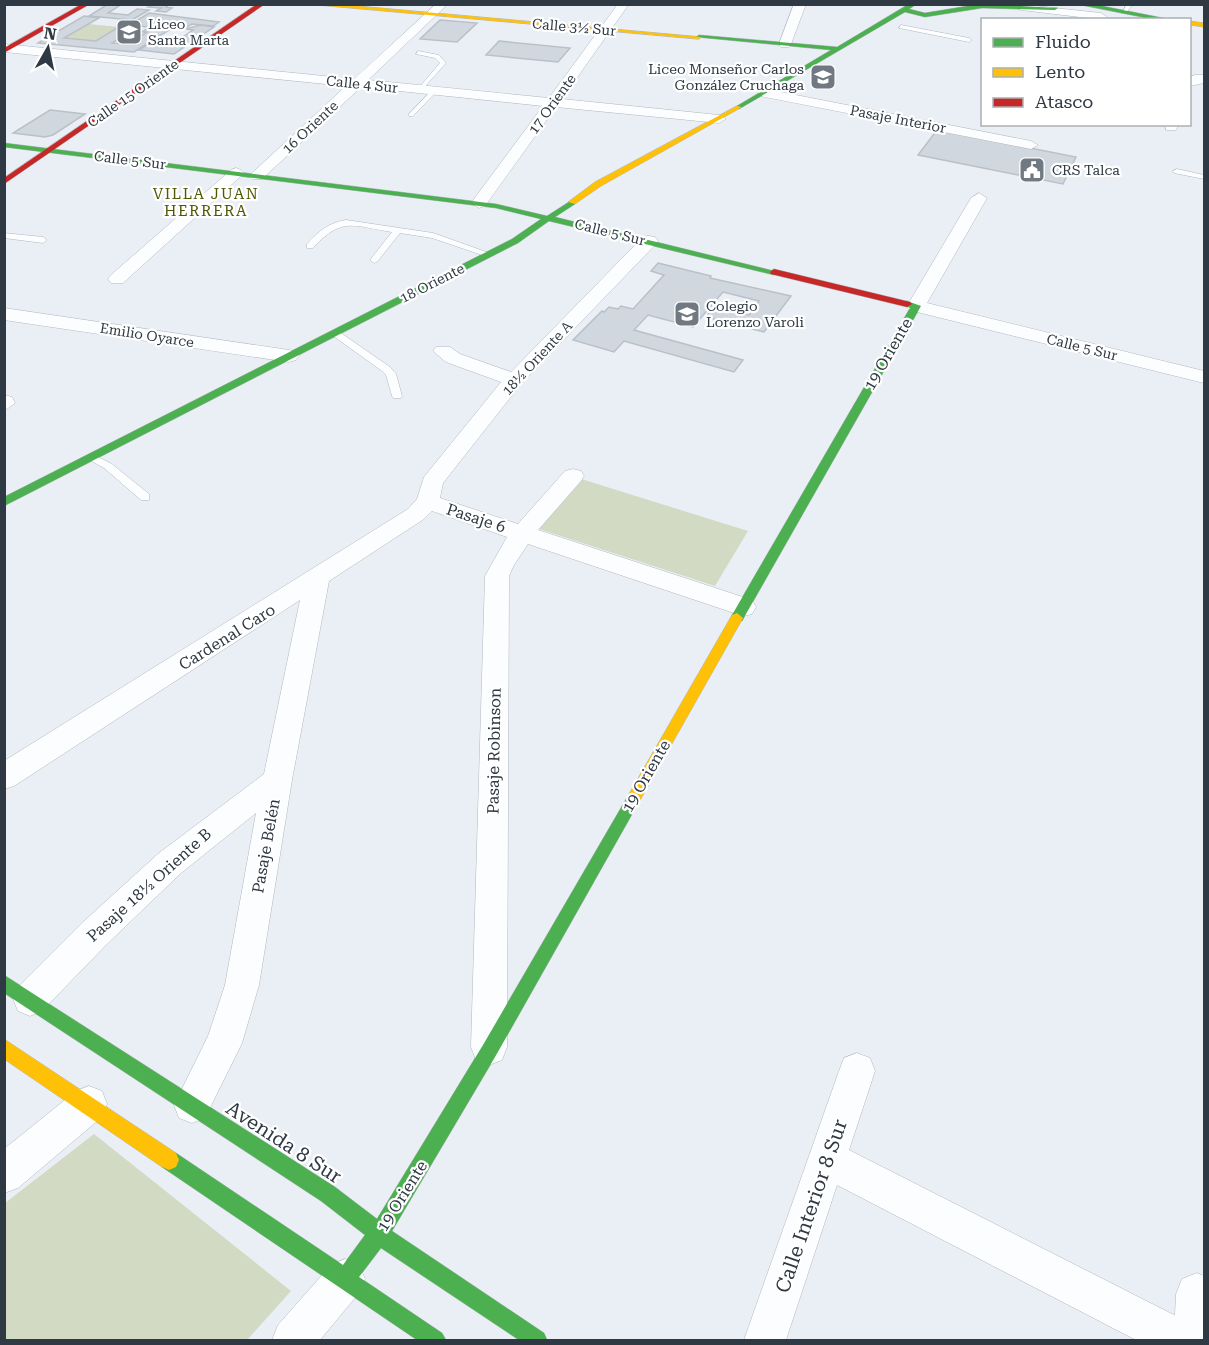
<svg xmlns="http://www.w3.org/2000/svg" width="1209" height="1345" font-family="'Roboto Serif',serif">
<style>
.green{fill:#d3dac4}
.building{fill:#d0d7df;stroke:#b9c0c7;stroke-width:1.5;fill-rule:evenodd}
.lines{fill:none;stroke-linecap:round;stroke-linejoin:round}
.lane-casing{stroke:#b2b8c0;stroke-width:1}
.street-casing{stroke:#b2b8c0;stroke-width:1}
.fast-casing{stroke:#b2b8c0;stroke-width:1}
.slow-casing{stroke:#b2b8c0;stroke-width:1}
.jam-casing{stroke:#b2b8c0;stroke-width:1}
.lane{fill:#fcfdfe;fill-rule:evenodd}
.street{fill:#fcfdfe;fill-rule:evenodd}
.fast{fill:#4caf50;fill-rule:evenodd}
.slow{fill:#ffc107;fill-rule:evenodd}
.jam{fill:#c62828;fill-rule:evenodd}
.labels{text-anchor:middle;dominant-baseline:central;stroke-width:4.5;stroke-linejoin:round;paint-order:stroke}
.far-poi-label{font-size:14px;fill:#2f3943;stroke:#fff;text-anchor:start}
.far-street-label{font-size:14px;fill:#2f3943;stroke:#fff}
.far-neighbourhood-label{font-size:15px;letter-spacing:1.5px;fill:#4f5801;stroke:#fff}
.street-label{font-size:16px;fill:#2f3943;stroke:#fff}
.near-street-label{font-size:20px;fill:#2f3943;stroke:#fff}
</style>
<rect width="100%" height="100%" fill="#eaeff5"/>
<g class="green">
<path d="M89 24 119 27 95 41 64 38Z"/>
<path d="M578 478 748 531 715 586 536 528Z"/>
<path d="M94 1134 291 1291 247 1340H5V1203Z"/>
</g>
<g class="building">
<path d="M108 4H122L108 13 128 15 137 9 149 10 132 20 89 16Z"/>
<path d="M153 4H170L166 7 172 8 166 12 156 11 161 8 148 7Z"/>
<path d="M149 13 219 22 213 26 192 24 185 28H172L134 52 38 43 84 16 99 18 64 38 96 41 125 23 131 24ZM138 26 149 27 142 32H147L128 44 112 43Z"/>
<path d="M440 20 477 23 457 42 420 39Z"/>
<path d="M200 25 214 27 174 54 139 50 147 45 167 47 170 45H162L167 42 174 43 193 30 186 29Z"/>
<path d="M499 41 570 48 558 62 486 55Z"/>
<path d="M50 110 85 114 53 135 45 137 13 133Z"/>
<path d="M937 130 1076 157 1063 184 918 155Z"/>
<path d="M658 263 711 276 710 278 791 296 764 332 706 317 715 306 749 315 759 301 723 292 693 327 648 315 634 330 743 360 734 372 624 341 614 352 573 340 602 311 604 312 609 307 618 309 621 306 633 309 664 275 651 271Z"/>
</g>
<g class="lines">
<g class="lane-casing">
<g id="lane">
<path d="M1127 4H1133L1126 13H1122Z"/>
<path d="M901 25 969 38 972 40 969 42 899 28Z"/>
<path d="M418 51 439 55 446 63 421 91 418 89 440 63 435 58 416 54Z"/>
<path d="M432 90 437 91 413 116H409V114Z"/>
<path d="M1177 169 1204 175V179L1174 173 1173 171Z"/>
<path d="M346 220 433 233 492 254 488 257 432 238 400 233 377 262 374 263 370 260 392 232C353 226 342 216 313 248H307V244C319 231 328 223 346 220Z"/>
<path d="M4 233 43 237 47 240 43 243 4 238Z"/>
<path d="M332 331H338L390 367 396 374 402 396 401 398H393L392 396 386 375 382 371 332 335Z"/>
<path d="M4 395 12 397 15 403 4 411Z"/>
<path d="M92 454 112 464 149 494V500H141L104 468 88 459V455Z"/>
</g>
</g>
<g class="street-casing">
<g id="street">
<path d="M436 4H448L368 80 549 98 618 4H629L562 99 719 115 726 119 719 123 556 107 485 206 479 208 471 203 543 106 361 87 262 179H252L249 176 252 173 346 86 4 52V44L354 79Z"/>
<path d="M794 4H806L791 44 789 47H781L779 44Z"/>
<path d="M1017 4 1101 13 1107 17 1105 20 1021 10 1015 7Z"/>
<path d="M1195 75H1204V83L1190 86V77Z"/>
<path d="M765 89 1031 141 1038 145 1031 149 760 96 758 93 760 90Z"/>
<path d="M1165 124H1179L1176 130H1166Z"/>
<path d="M236 168 241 170 244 173 241 176 123 283H111L108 279 111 275 231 170Z"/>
<path d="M979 193 987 198 927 303 1204 371V383L909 310 907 306 971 198Z"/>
<path d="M649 236 655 237 658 241 655 245 521 384 443 483 440 498 518 524 565 471 573 469 581 471 584 476 581 481 538 530 752 600 756 607 752 614 743 616 528 544 514 565 509 576 507 1047 502 1060 489 1065 476 1060 471 1047 485 576 507 537 432 511 424 519 329 581 292 780 259 985 242 1043 205 1118 192 1123 179 1118 174 1105 208 1036 225 985 256 813 181 873 106 945 42 1011 30 1016 18 1011 13 999 18 987 82 923 159 853 264 774 300 600 14 786 4 789V761L408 509 417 499 424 477 501 382 446 362 433 351 436 347H450L460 354 511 372 643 237Z"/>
<path d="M4 308 289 350 296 352 299 356 296 360 289 362 4 320Z"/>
<path d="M857 1053 870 1058 875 1071 849 1150 1172 1314 1175 1315 1176 1294 1182 1279 1197 1273 1204 1276V1340H1136L837 1185 786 1340H744L839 1071 844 1058Z"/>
<path d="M89 1086 102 1091 107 1104 102 1117 18 1188 4 1193V1149L76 1091Z"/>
<path d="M345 1259 359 1265 365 1279 359 1293 320 1340H272L278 1325 331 1265Z"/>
</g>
</g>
<g class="fast-casing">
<g id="fast">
<path d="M909 4H917L909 9 925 13 980 4 1058 8 1055 10 982 8 925 17 905 12 739 109 737 106 831 50 696 37 699 35 837 47Z"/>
<path d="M1076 4H1092L1173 20H1157Z"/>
<path d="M4 143 496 204 547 216 572 200H575V204L555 217 778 272 774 275 549 221 518 243 4 506V497L512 239 541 219 496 208 4 147Z"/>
<path d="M907 301 921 306 742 621H732L731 618 732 615 910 308 902 304Z"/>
<path d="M634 792 639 794 641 798 639 802 495 1057 392 1231 544 1333 547 1340H519L381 1248 359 1277 442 1333 446 1340H417L162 1167 159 1160 162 1153 169 1150 176 1153 343 1265 365 1235 321 1201 4 993V975L335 1187 377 1219 483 1045 629 794Z"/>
</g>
</g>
<g class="slow-casing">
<g id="slow">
<path d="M306 4H336L702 37 699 39Z"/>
<path d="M1190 21 1204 23V27L1190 25Z"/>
<path d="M737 106 742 107 601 186 575 204 568 202 595 182Z"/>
<path d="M737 613 743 618 639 802 634 804 629 802 627 798 629 794 732 615Z"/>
<path d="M4 1039 176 1153 179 1160 176 1167 169 1170 162 1167 4 1059Z"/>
</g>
</g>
<g class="jam-casing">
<g id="jam">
<path d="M82 4H90L4 53V48Z"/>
<path d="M257 4H265L4 184V178Z"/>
<path d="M774 269 910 302 912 304 907 307 771 274 770 272Z"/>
</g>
</g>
<use href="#lane" class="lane"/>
<use href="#street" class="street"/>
<use href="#fast" class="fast"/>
<use href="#slow" class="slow"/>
<use href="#jam" class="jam"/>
</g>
<defs>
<g id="school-square" transform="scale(1.35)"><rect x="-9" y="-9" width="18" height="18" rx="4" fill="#707981" stroke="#fff"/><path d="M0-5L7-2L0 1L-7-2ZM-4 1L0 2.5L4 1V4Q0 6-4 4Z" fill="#fff"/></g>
<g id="civic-square" transform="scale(1.35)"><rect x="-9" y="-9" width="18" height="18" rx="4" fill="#707981" stroke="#fff"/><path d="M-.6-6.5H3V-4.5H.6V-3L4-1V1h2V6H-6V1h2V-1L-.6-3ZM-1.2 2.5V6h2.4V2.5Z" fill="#fff"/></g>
</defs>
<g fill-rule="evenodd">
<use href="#school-square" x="129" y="32"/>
<use href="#school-square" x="823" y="77"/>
<use href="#civic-square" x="1032" y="170"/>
<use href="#school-square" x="687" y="314"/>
</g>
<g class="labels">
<g class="far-poi-label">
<text x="148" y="24">Liceo<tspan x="148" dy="16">Santa Marta</tspan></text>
<text x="804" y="69" text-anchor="end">Liceo Monseñor Carlos<tspan x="804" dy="16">González Cruchaga</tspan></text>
<text x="1052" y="170">CRS Talca</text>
<text x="706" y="306">Colegio<tspan x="706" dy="16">Lorenzo Varoli</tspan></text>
</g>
<g class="far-street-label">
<text transform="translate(574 27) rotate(5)">Calle 3½ Sur</text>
<text transform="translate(362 84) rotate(6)">Calle 4 Sur</text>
<text transform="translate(133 93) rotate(-35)">Calle 15 Oriente</text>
<text transform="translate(552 104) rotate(-54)">17 Oriente</text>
<text transform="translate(898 119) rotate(11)">Pasaje Interior</text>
<text transform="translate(310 127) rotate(-43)">16 Oriente</text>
<text transform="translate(130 160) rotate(7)">Calle 5 Sur</text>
<text transform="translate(610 232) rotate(14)">Calle 5 Sur</text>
<text transform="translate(432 283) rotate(-27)">18 Oriente</text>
<text transform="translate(147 335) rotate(9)">Emilio Oyarce</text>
<text transform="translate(1082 347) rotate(14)">Calle 5 Sur</text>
<text transform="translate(537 358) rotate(-47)">18½ Oriente A</text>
</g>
<g class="far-neighbourhood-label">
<text x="206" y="194">VILLA JUAN<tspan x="206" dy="17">HERRERA</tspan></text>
</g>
<g class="street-label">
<text transform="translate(888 354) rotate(-60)">19 Oriente</text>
<text transform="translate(476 518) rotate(18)">Pasaje 6</text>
<text transform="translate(227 637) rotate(-32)">Cardenal Caro</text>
<text transform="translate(494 751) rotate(-89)">Pasaje Robinson</text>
<text transform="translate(646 776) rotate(-60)">19 Oriente</text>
<text transform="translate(266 846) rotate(-80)">Pasaje Belén</text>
<text transform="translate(149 885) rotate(-42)">Pasaje 18½ Oriente B</text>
<text transform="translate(402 1196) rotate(-58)">19 Oriente</text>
</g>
<g class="near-street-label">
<text transform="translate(284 1142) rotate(33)">Avenida 8 Sur</text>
<text transform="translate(811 1206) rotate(-71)">Calle Interior 8 Sur</text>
</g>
</g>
<rect width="1209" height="1345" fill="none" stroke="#2f3943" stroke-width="12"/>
<rect x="981" y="18" width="210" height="108" fill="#ffffff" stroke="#acb0b4" stroke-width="1.5"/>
<rect x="993" y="38" width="30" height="9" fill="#4caf50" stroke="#acb0b4" stroke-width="1.5"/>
<text x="1035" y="48" font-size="18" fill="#2f3943">Fluido</text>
<rect x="993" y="68" width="30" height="9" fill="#ffc107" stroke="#acb0b4" stroke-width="1.5"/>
<text x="1035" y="78" font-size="18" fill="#2f3943">Lento</text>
<rect x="993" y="98" width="30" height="9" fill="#c62828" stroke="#acb0b4" stroke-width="1.5"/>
<text x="1035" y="108" font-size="18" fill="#2f3943">Atasco</text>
<g transform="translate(48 48) rotate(9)" stroke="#ffffff" stroke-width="4.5" paint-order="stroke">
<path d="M0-4.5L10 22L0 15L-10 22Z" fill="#2f3943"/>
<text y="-9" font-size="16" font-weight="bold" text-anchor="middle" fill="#2f3943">N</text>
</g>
</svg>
